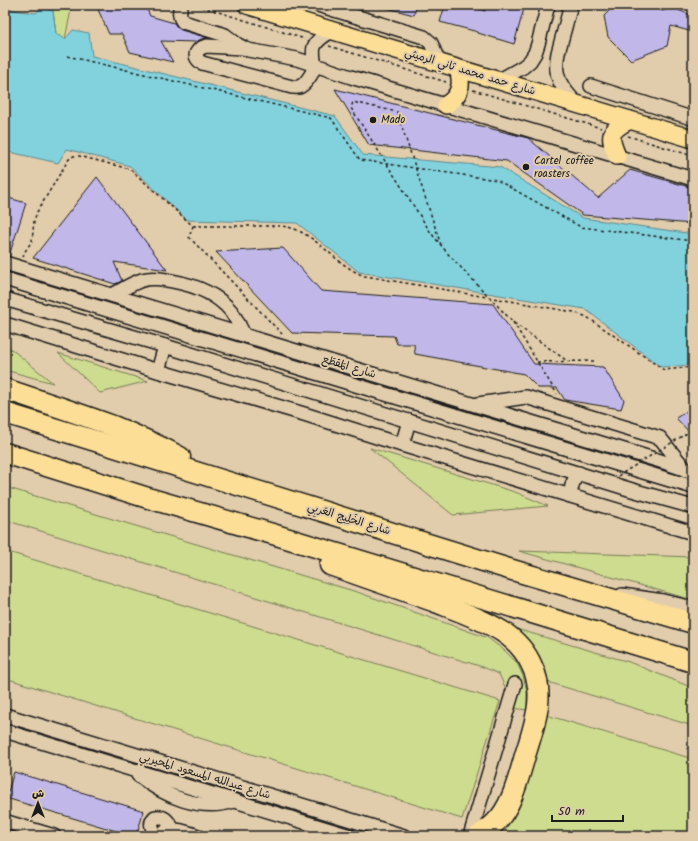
<svg xmlns="http://www.w3.org/2000/svg" width="698" height="841" font-family="Kalam,'Playpen Sans Arabic',sans-serif">
<style>
.green{fill:#cedc8f;stroke:#757c56}
.water{fill:#82d2dd;stroke:#598990}
.building{fill:#c1b8e9;stroke:#1c1c1c}
.lines{fill:none;stroke-linecap:round;stroke-linejoin:round}
.minor-casing{stroke:#1c1c1c;stroke-width:16}
.major-casing{stroke:#1c1c1c;stroke-width:20}
.highway-casing{stroke:#1c1c1c;stroke-width:23}
.path{stroke:#1c1c1c;stroke-width:1.5;stroke-dasharray:3 3;stroke-linecap:butt}
.minor{stroke:#e1ccab;stroke-width:13}
.major{stroke:#fcde96;stroke-width:17}
.highway{stroke:#fcde96;stroke-width:20}
.path-bridge{stroke:#1c1c1c;stroke-width:1.5;stroke-dasharray:3 3;stroke-linecap:butt}
.poi-dot{fill:#1c1c1c;stroke:#e1ccab;stroke-width:1.5}
.labels{text-anchor:middle;dominant-baseline:central;stroke-width:4;stroke-linejoin:round;paint-order:stroke}
.street-label{font-size:11px;fill:#1c1c1c;stroke:#e1ccab}
.poi-label{font-size:11px;fill:#1c1c1c;stroke:#e1ccab;text-anchor:start}
</style>
<rect width="100%" height="100%" fill="#e1ccab"/>
<filter id="ink" filterUnits="userSpaceOnUse"><feTurbulence type="fractalNoise" baseFrequency=".025" numOctaves="2"/><feDisplacementMap in="SourceGraphic" scale="8" xChannelSelector="R" yChannelSelector="G"/><feConvolveMatrix kernelMatrix="1 2 1 2 8 2 1 2 1" color-interpolation-filters="sRGB"/></filter>
<g filter="url(#ink)">
<g class="green">
<path d="M43 5H72L65 39 56 34 53 11 42 7Z"/>
<path d="M5 344 53 383 5 370Z"/>
<path d="M58 353 148 381 100 393Z"/>
<path d="M370 448 515 492 548 506 453 515Z"/>
<path d="M5 487 357 592 488 638 505 651 517 663 523 676 527 691V710L513 708 506 689 499 674 483 667 5 520Z"/>
<path d="M5 551 500 701 462 819 5 678Z"/>
<path d="M519 551 693 557V600Z"/>
<path d="M494 623 520 630 629 662 693 688V726L541 680Z"/>
<path d="M543 714 693 759V836H518L505 832Z"/>
</g>
<path class="water" d="M42 7 53 11 56 34 65 39 73 30 89 33 92 56 335 116 363 155 500 167 583 218 693 234V365L661 367 585 309 359 272 297 223 187 220 130 166 67 149 58 163 5 151V8L19 11 36 13Z"/>
<g class="building">
<path d="M96 5H145L150 16 174 23 177 27 181 30 208 38 201 39 196 42 161 41 173 62 130 52 122 34H109Z"/>
<path d="M387 5H408L416 7 414 15 387 8Z"/>
<path d="M445 5H465L485 11 486 5H525L514 44 478 33V32L440 22Z"/>
<path d="M615 5H659L662 11 673 8 693 16V32L671 26 667 46 631 60 608 37 604 16Z"/>
<path d="M335 89 528 138 598 198 630 170 693 188V224L583 215 507 161 369 145Z"/>
<path d="M97 177 167 270 114 262 122 281 115 284 33 258Z"/>
<path d="M5 197 26 203 9 256 5 255Z"/>
<path d="M283 248 321 291 493 304 534 364 603 367 624 400 621 409 565 400 557 388H538L524 374 415 354 414 344H397L394 336 292 333 216 252Z"/>
<path d="M693 407V436L676 418Z"/>
<path d="M14 772 144 811 136 836H133L6 798Z"/>
</g>
<g class="lines">
<g class="minor-casing">
<g id="minor">
<path d="M181 5C179 11 179 17 183 22L225 35 238 45 248 50 297 59 351 77 693 179"/>
<path d="M318 5 424 37 431 43 439 63"/>
<path d="M571 5 558 53C553 77 561 87 577 104"/>
<path d="M242 48 207 46C197 48 191 56 202 63L292 87C295 87 298 88 301 86 306 83 314 72 314 66 315 60 312 54 314 47 317 39 325 35 332 31"/>
<path d="M498 81 523 67 530 61 535 53 538 44 548 5"/>
<path d="M591 86 691 118"/>
<path d="M5 263 667 463 693 472"/>
<path d="M5 279 693 487"/>
<path d="M112 295C122 290 132 283 142 280 152 277 162 279 172 281 194 285 216 293 231 311 236 318 240 327 244 335"/>
<path d="M5 299 165 346 632 490 693 507"/>
<path d="M5 324 158 371 304 414 402 445 693 533"/>
<path d="M158 371 165 346"/>
<path d="M478 404 526 397 660 438 686 470"/>
<path d="M402 445 409 421"/>
<path d="M571 496C570 487 573 480 579 473"/>
<path d="M622 595 663 601 693 608"/>
<path d="M5 715 404 836"/>
<path d="M5 731 350 836"/>
<path d="M138 775C164 796 200 812 234 801"/>
<path d="M7 822 54 836"/>
<path d="M165 832C176 827 188 833 198 836"/>
<path d="M158 836C153 830 148 824 155 817 165 815 168 822 173 829"/>
<path d="M470 836 515 684"/>
</g>
</g>
<g class="major-casing">
<g id="major">
<path d="M247 5 693 139"/>
<path d="M446 105C460 96 463 84 458 69"/>
<path d="M617 156C608 135 609 131 630 120"/>
</g>
</g>
<g class="highway-casing">
<g id="highway">
<path d="M5 389C41 401 77 413 113 426 135 435 158 445 180 457"/>
<path d="M5 413 509 569 693 623"/>
<path d="M5 453 148 498 276 535 693 662"/>
<path d="M330 565C365 577 399 589 433 601 456 610 483 619 503 632 515 640 526 652 532 666 545 692 536 720 528 746 520 770 514 805 495 823 490 828 484 832 478 836"/>
</g>
</g>
<g class="path">
<path d="M196 5 305 39"/>
<path d="M329 46 446 82"/>
<path d="M67 56 331 118 360 160 497 180 581 227 693 241"/>
<path d="M473 90 601 128"/>
<path d="M628 136 693 156"/>
<path d="M193 226H281C313 228 335 266 365 276L574 312 587 317 664 370 693 367"/>
<path d="M23 257 24 253 32 241 34 221 37 212 67 162C70 157 74 155 79 156L130 169 193 226 189 237 282 334"/>
<path d="M513 322 557 394"/>
<path d="M514 323 567 361"/>
<path d="M537 362 594 361"/>
</g>
<use href="#minor" class="minor"/>
<use href="#major" class="major"/>
<use href="#highway" class="highway"/>
<g class="path-bridge">
<path d="M441 245 397 112 353 102 351 108 431 233 449 255 513 322"/>
<path d="M618 476 689 432"/>
</g>
</g>
</g>
<g class="poi-dot">
<circle cx="373" cy="120" r="4"/>
<circle cx="526" cy="167" r="4"/>
</g>
<g class="labels">
<g class="street-label">
<text transform="translate(470 72) rotate(17)">شارع حمد محمد ثاني الرميثي</text>
<text transform="translate(349 367) rotate(17)">شارع المَقطَع</text>
<text transform="translate(349 519) rotate(17)">شارع الخَلِيج العَربِي</text>
<text transform="translate(205 776) rotate(17)">شارع عبدالله المسعود المحيربي</text>
</g>
<g class="poi-label">
<text x="381" y="120">Mado</text>
<text x="534" y="161">Cartel coffee<tspan x="534" dy="13">roasters</tspan></text>
</g>
</g>
<rect width="698" height="841" fill="none" stroke="#e1ccab" stroke-width="20"/>
<rect x="10" y="10" width="678" height="821" fill="none" stroke="#1c1c1c" stroke-width="1.5" filter="url(#ink)"/>
<g transform="translate(38 803)" stroke="#e1ccab" stroke-width="3" paint-order="stroke">
<path d="M0-3L7 15L0 10L-7 15Z" fill="#1c1c1c"/>
<text y="-6" font-size="11" font-weight="bold" text-anchor="middle" fill="#1c1c1c">ش</text>
</g>
<path d="M552 815v6h71v-6" fill="none" stroke="#1c1c1c" stroke-width="2"/>
<text x="558" y="815" font-size="12" fill="#1c1c1c" stroke="#e1ccab" stroke-width="3" paint-order="stroke">50 m</text>
</svg>
